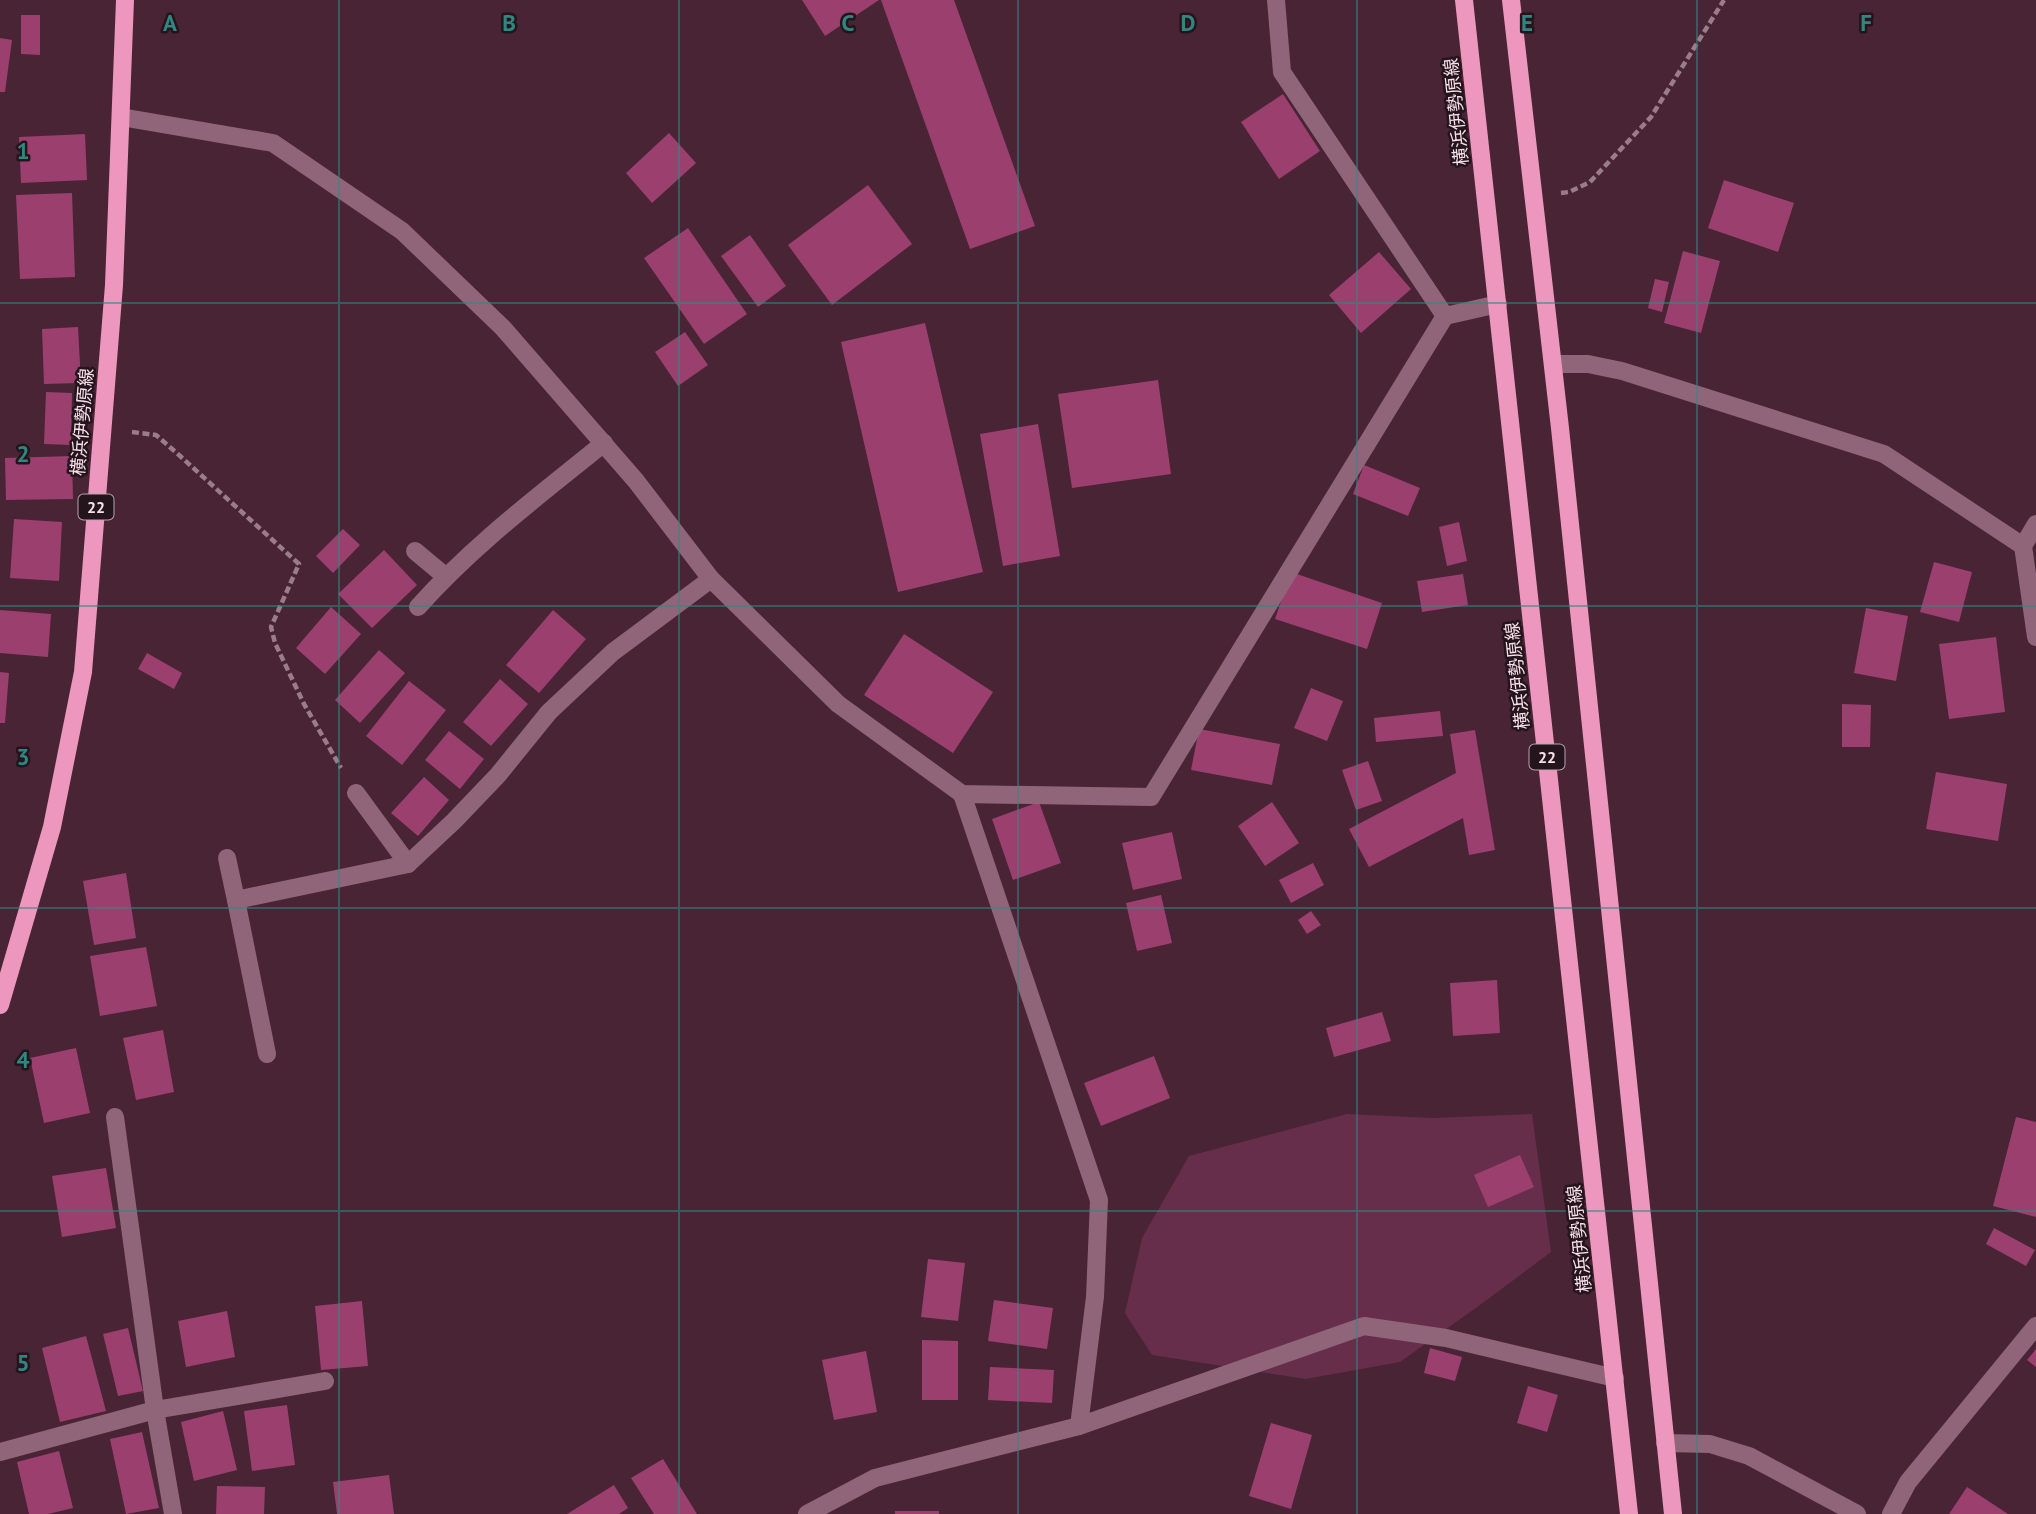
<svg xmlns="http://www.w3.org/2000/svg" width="2036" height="1514" font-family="'PT Sans','Noto Sans JP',sans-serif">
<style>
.green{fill:#662e4a}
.building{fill:#9b3f6f}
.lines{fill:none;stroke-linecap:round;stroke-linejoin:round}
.path{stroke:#9b7d8a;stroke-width:4.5;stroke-dasharray:7 3.5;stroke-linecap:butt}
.minor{stroke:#906579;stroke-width:18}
.major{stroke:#ed97bf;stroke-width:18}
.grid{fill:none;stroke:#328681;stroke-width:2;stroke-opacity:0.55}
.labels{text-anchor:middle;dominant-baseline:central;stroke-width:5;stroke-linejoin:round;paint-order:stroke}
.shield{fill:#24141b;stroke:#b8a3ac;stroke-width:2}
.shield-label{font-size:16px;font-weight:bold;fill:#f8e0ea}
.street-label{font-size:18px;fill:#f8e0ea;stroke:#24141b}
.grid-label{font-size:23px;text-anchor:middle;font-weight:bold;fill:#328681;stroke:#24141b;stroke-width:5;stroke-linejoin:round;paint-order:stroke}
</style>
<rect width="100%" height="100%" fill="#482435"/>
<path class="green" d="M1347 1114 1433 1118 1532 1114 1551 1252 1480 1305 1400 1362 1306 1379 1152 1355 1125 1313 1142 1238 1189 1156Z"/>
<g class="building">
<path d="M802 0H879L825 36Z"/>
<path d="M881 0H954L1035 226 970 249Z"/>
<path d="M21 15H40V55L21 54Z"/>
<path d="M0 38 12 40 5 92H0Z"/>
<path d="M1283 94 1320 151 1279 179 1241 122Z"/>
<path d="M669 133 696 163 652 203 626 173Z"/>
<path d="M85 134 87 180 21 183 19 137Z"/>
<path d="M1724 180 1794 203 1778 252 1708 228Z"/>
<path d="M868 185 912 244 832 305 788 245Z"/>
<path d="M72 193 75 277 20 279 16 195Z"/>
<path d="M688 228 747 314 704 344 644 258Z"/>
<path d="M750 235 786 286 758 307 721 256Z"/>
<path d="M1683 251 1720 261 1701 333 1664 323Z"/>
<path d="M1379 252 1411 289 1361 333 1329 295Z"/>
<path d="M1655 279 1669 282 1662 312 1648 308Z"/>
<path d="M925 323 983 572 898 592 841 342Z"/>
<path d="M78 327 81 383 44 384 42 329Z"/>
<path d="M685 332 708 365 678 386 655 352Z"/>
<path d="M1158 380 1171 474 1072 488 1058 394Z"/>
<path d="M46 392 72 393 71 445 44 444Z"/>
<path d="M1038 424 1060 556 1003 566 980 434Z"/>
<path d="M72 456 73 499 6 500 5 458Z"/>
<path d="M1364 465 1420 488 1408 516 1353 494Z"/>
<path d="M14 519 62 522 59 581 10 578Z"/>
<path d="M1459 522 1467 561 1447 566 1439 527Z"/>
<path d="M343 529 360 545 333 573 316 556Z"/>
<path d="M384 550 417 585 372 628 338 594Z"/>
<path d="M1934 562 1972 572 1959 622 1920 612Z"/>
<path d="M1291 572 1382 603 1367 649 1275 619Z"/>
<path d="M1463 574 1468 605 1422 612 1417 581Z"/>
<path d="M331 607 361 634 325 674 296 648Z"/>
<path d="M1866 608 1908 616 1896 681 1854 673Z"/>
<path d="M0 610 51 614 48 657 0 653Z"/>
<path d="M553 610 586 639 539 693 506 665Z"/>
<path d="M904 634 993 692 953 753 864 695Z"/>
<path d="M1996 637 2005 712 1949 719 1939 644Z"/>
<path d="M379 650 405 673 360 723 335 700Z"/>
<path d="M147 653 182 673 174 689 138 669Z"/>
<path d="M0 672 9 673 5 723H0Z"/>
<path d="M500 679 528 704 491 746 463 722Z"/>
<path d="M409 681 446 710 402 765 366 736Z"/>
<path d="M1311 688 1343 701 1327 741 1294 728Z"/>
<path d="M1842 704 1871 705 1870 747H1842Z"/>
<path d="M1440 711 1443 736 1376 742 1374 718Z"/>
<path d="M1199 729 1280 744 1272 785 1191 770Z"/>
<path d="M1475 730 1495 850 1469 855 1463 818 1369 867 1349 829 1456 773 1450 734Z"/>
<path d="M449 731 484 759 460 789 425 760Z"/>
<path d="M1368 761 1382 801 1356 810 1342 770Z"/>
<path d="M1936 772 2007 784 1998 841 1926 829Z"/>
<path d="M424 777 449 800 418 836 391 813Z"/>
<path d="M1039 802 1061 863 1013 880 992 819Z"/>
<path d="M1272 802 1299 843 1265 866 1238 826Z"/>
<path d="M1172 832 1182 879 1133 890 1122 843Z"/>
<path d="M1313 863 1324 885 1291 903 1279 880Z"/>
<path d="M126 873 136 938 94 945 83 881Z"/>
<path d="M1161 895 1172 943 1137 951 1126 903Z"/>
<path d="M1311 911 1321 925 1307 934 1298 920Z"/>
<path d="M146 947 157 1006 100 1016 90 956Z"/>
<path d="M1497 980 1500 1033 1453 1036 1450 983Z"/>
<path d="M1382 1012 1391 1041 1334 1057 1326 1028Z"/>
<path d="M163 1030 174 1092 136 1100 123 1038Z"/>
<path d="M76 1048 90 1113 44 1123 30 1058Z"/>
<path d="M1154 1056 1170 1098 1101 1126 1084 1083Z"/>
<path d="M2016 1117 2036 1122V1217L1993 1206Z"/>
<path d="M1520 1155 1534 1187 1488 1207 1474 1175Z"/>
<path d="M106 1168 116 1228 62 1237 52 1176Z"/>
<path d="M1994 1228 2035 1250 2026 1266 1986 1244Z"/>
<path d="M928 1259 965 1263 958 1321 921 1317Z"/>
<path d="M994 1300 1053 1308 1047 1349 988 1341Z"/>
<path d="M362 1301 368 1366 321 1370 315 1306Z"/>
<path d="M227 1311 235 1357 186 1367 178 1321Z"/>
<path d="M128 1328 143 1391 118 1396 103 1334Z"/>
<path d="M86 1336 106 1411 60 1422 42 1348Z"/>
<path d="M922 1340 958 1341V1400H922Z"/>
<path d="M1430 1348 1462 1357 1455 1381 1424 1373Z"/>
<path d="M2036 1349V1367L2027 1360Z"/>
<path d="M866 1351 877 1412 834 1420 822 1360Z"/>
<path d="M990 1367 1054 1370 1052 1403 988 1400Z"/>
<path d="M1528 1386 1558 1395 1547 1432 1517 1423Z"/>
<path d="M287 1405 295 1465 252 1471 244 1411Z"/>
<path d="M223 1411 237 1470 194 1481 181 1422Z"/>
<path d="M1271 1423 1312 1435 1291 1509 1249 1496Z"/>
<path d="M142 1432 159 1508 126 1514 110 1439Z"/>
<path d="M59 1451 73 1508 48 1514H29L17 1462Z"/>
<path d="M663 1459 697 1514H654L631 1478Z"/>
<path d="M389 1475 394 1514H337L333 1482Z"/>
<path d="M614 1485 628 1508 619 1514H567Z"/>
<path d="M217 1486 265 1487 264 1514H216Z"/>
<path d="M1967 1487 2008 1514H1949Z"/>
<rect x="895" y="1511" width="44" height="3"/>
</g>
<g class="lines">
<g class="path">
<path d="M1561 193 1569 192 1590 182 1651 117 1724 0"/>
<path d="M132 432 156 435 179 455 299 564 271 627 275 643 304 704 341 768"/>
</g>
<g class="minor">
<path d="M1276 0 1282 72 1445 316"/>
<path d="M121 117 273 143 402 231 503 328 636 481 711 579 838 704 962 794 1151 797 1445 316 1498 304"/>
<path d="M1553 364H1588L1622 371 1884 454 2023 546"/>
<path d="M2036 524 2023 546 2036 637"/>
<path d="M415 551 445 576"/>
<path d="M418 607C473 545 540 495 604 443"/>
<path d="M356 793 408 864 454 821 498 775 549 712 613 652 711 579"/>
<path d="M962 794 1099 1200 1095 1297 1079 1426"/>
<path d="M227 858 236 900"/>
<path d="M267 1054 236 900 408 864"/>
<path d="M115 1117 155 1410 173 1514"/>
<path d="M1665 1443 1710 1444 1749 1456 1857 1514"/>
<path d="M0 1452 155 1410 325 1381"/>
<path d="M807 1514 875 1478 1079 1426 1364 1326 1446 1338 1615 1378"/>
<path d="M1891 1514 1908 1482 2036 1326"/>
</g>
<g class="major">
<path d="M1464 0 1629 1514"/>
<path d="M1511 0 1560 428 1673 1514"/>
<path d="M0 1005 52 827 83 672 114 285 125 0"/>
</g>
</g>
<path class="grid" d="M339 0V1514M679 0V1514M1018 0V1514M1357 0V1514M1697 0V1514M0 303H2036M0 606H2036M0 908H2036M0 1211H2036"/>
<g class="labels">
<g class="shield">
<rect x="78.5" y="494.5" width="35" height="25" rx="5"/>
<rect x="1529.5" y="744.5" width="35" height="25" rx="5"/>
</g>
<g class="shield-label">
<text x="96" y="507">22</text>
<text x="1547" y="757">22</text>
</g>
<g class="street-label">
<text transform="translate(1456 112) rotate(-96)">横浜伊勢原線</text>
<text transform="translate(82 422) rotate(-85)">横浜伊勢原線</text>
<text transform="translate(1517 676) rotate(-96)">横浜伊勢原線</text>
<text transform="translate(1579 1239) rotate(-96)">横浜伊勢原線</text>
</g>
</g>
<g class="grid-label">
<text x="170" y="31">A</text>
<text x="509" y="31">B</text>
<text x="848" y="31">C</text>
<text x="1188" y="31">D</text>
<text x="1527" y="31">E</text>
<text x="1866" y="31">F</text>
<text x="23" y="159">1</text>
<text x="23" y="462">2</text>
<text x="23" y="765">3</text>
<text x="23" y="1068">4</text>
<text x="23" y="1371">5</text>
</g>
</svg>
